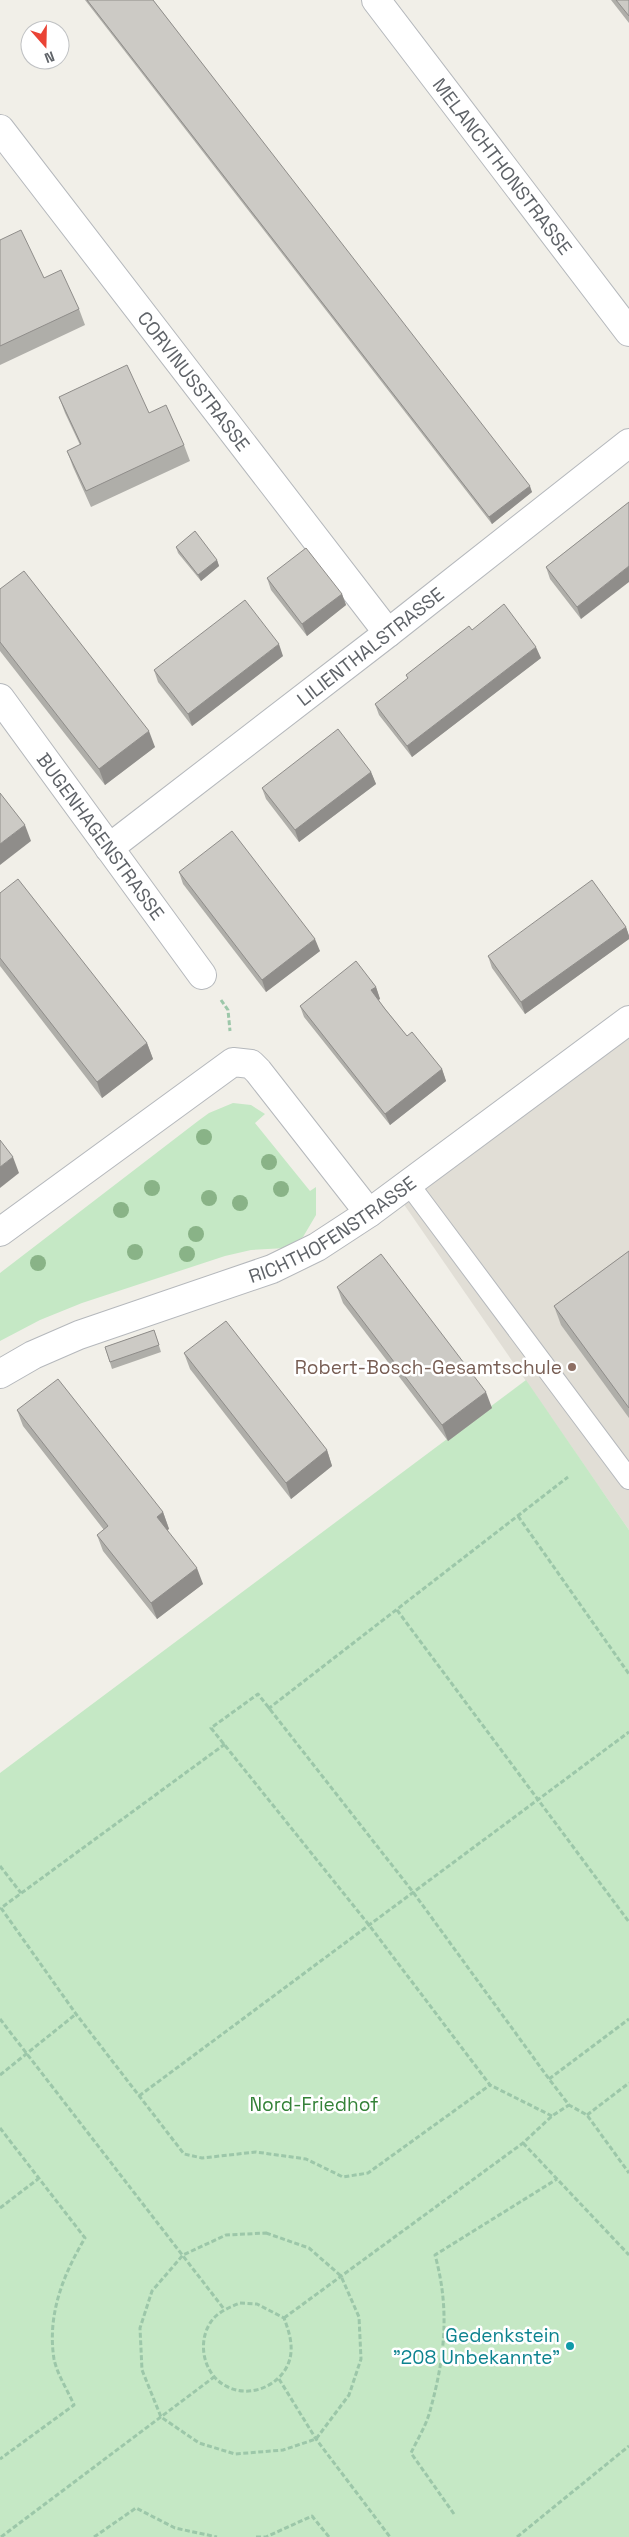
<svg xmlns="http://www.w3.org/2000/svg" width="629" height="2537" font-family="'Space Grotesk',sans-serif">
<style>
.education{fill:#e1ded6}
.green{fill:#c5e8c5}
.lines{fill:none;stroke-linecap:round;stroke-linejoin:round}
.lane-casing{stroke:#b5b8bc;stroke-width:22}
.street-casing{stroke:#b5b8bc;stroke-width:30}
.path{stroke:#9cc7a9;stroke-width:3;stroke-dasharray:5 2.5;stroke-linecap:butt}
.lane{stroke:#fff;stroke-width:20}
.street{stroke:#fff;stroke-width:28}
.tree{fill:#89b387}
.wall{fill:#afaea9}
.shaded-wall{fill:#8f8d8a}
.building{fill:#cccac5;stroke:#8f8d8a}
.education-dot{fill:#8d6e63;stroke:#fff;stroke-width:2}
.culture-dot{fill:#0f9aa8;stroke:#fff;stroke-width:2}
.labels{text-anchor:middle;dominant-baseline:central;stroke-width:5;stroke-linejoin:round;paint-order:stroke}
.street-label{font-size:19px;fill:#5f6368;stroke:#fff}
.education-label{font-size:19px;fill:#785e54;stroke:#fff;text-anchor:end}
.park-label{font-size:19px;fill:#348238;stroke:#fff}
.culture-label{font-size:19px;fill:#0d838f;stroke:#fff;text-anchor:end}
</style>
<rect width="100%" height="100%" fill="#f1efe8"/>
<path class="education" d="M629 1036V1530L403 1203Z"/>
<g class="green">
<path d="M233 1103 251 1105 265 1114 255 1123 310 1191 316 1187V1215L303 1237 286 1248 251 1250 225 1256 82 1303 40 1320 0 1341V1273L198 1121 209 1113Z"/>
<path d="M526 1380 629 1530V2537H0V1773Z"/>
</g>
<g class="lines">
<g class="lane-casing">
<path id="lane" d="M408 1183 629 1479"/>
</g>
<g class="street-casing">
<g id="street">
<path id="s1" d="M376 0 629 332"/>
<path id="s2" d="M0 129 388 633"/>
<path id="s3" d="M0 698 202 975"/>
<path id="s4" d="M109 848 388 633 629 443"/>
<path d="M0 1232 233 1062 251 1064 258 1071 369 1213"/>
<path id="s5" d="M0 1374 33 1355 79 1335 272 1269 317 1247 369 1213 629 1020"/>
</g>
</g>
<g class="path">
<path d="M221 1000 228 1010 230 1031"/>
<path d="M518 1516 629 1674"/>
<path d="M397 1610 629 1922"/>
<path d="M268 1709 568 1477"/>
<path d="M225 1744 1 1908 76 2014 184 2154 202 2158 256 2152 306 2159 343 2177 368 2173 490 2085"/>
<path d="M0 1866 21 1893"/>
<path d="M0 2019 224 2309"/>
<path d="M0 2075 76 2014"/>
<path d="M549 2079 629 2019"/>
<path d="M139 2096 629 1732"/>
<path d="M587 2115 629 2083"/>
<path d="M552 2116 490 2085 369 1925 211 1728 258 1694 413 1892 549 2079 569 2105 587 2115 629 2173"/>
<path d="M0 2128 85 2238C63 2275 47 2315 54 2359 57 2374 68 2391 74 2405L0 2459"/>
<path d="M523 2143 629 2255"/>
<path d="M0 2208 38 2179"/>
<path d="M266 2233 309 2248 341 2276 359 2317 361 2359 349 2395 316 2439 283 2450 235 2454 199 2443 161 2417 142 2370 140 2328 152 2291 183 2255 226 2235Z"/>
<path d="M240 2303 257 2304 284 2318C288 2329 292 2340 291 2352 289 2381 254 2400 228 2387 205 2377 197 2346 209 2325 215 2313 228 2308 240 2303Z"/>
<path d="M284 2318 523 2143 552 2116 569 2105"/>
<path d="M279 2379 316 2439 390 2537"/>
<path d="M454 2514 411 2453C417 2440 426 2426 430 2411 445 2357 450 2309 435 2255L557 2179"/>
<path d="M1 2537 214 2377"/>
<path d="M94 2537 136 2508 175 2528 217 2537"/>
<path d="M256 2537H266L312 2516 329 2537"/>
<path d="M517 2537 629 2446"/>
</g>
<use href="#lane" class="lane"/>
<use href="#street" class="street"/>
</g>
<g class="tree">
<circle cx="204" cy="1137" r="8"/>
<circle cx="269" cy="1162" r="8"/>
<circle cx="152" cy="1188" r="8"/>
<circle cx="281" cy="1189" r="8"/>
<circle cx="209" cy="1198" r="8"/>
<circle cx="240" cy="1203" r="8"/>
<circle cx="121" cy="1210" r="8"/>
<circle cx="196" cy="1234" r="8"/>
<circle cx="135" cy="1252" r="8"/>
<circle cx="187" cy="1254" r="8"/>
<circle cx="38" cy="1263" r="8"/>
</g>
<g class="wall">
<path d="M85 0H153L532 492 492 524Z"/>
<path d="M611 0H629V23Z"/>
<path d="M0 240 79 309 85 325 0 365Z"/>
<path d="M59 397 149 413 184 445 190 461 91 507 73 467 67 451 80 445 65 413Z"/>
<path d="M629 502 581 619 550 579 546 567Z"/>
<path d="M176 547 217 560 219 566 201 581 178 553Z"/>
<path d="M267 578 342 594 346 605 307 636 271 590Z"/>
<path d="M0 589 155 747 105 785 0 651Z"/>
<path d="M472 630 541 658 412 757 379 715 375 704 408 679 406 675Z"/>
<path d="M283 656 192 726 158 682 154 670Z"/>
<path d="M371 772 376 784 299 842 266 799 262 788Z"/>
<path d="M179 872 320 951 266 992 183 884Z"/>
<path d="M0 893 147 1043 153 1059 102 1098 0 966Z"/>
<path d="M626 927 629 936V939L525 1014 492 968 488 956Z"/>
<path d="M376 987 380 999 378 1000 407 1036 442 1069 446 1081 390 1125 304 1017 300 1006Z"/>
<path d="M629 1251V1418L561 1325 554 1306Z"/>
<path d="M337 1287 492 1408 448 1441 343 1303Z"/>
<path d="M154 1330 161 1352 112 1369 105 1347Z"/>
<path d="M184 1353 327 1450 332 1466 291 1499 190 1369Z"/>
<path d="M17 1410 163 1512 169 1529 167 1530 203 1584 157 1619 103 1551 97 1535 104 1530 23 1426Z"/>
</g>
<g class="shaded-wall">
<path d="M530 486 532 492 492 524 489 517Z"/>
<path d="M217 560 219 566 201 581 198 575Z"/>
<path d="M629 566V582L581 619 577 607Z"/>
<path d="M342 594 346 605 307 636 302 624Z"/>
<path d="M279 644 283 656 192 726 188 714Z"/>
<path d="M536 647 541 658 412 757 407 746Z"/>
<path d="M149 731 155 747 105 785 99 769Z"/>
<path d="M371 772 376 784 299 842 295 830Z"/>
<path d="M25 825 31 841 0 865V844Z"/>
<path d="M626 927 629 936V939L525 1014 521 1002Z"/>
<path d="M315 939 320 951 266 992 262 980Z"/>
<path d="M376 987 380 999 375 1002 371 990Z"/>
<path d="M147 1043 153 1059 102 1098 97 1082Z"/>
<path d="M442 1069 446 1081 390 1125 385 1114Z"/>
<path d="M13 1157 19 1173 0 1188V1167Z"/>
<path d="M486 1392 492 1408 448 1441 442 1425Z"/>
<path d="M327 1450 332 1466 291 1499 286 1483Z"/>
<path d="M163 1512 169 1529 163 1533 157 1517Z"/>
<path d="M197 1568 203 1584 157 1619 151 1603Z"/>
</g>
<g class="building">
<path d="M87 0H153L530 486 489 517Z"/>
<path d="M616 0H629V16Z"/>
<path d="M21 230 44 278 61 270 79 309 0 346V240Z"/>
<path d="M127 365 149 413 166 405 184 445 86 491 67 451 81 444 59 397Z"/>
<path d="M629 502V566L577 607 546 567Z"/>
<path d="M195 531 217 560 198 575 176 547Z"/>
<path d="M306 548 342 594 302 624 267 578Z"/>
<path d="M24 571 149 731 99 769 0 642V589Z"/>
<path d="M245 600 279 644 188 714 154 670Z"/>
<path d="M504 604 536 647 407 746 375 704 408 678 406 675 438 650 469 626 472 630Z"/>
<path d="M338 729 371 772 295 830 262 788Z"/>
<path d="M0 793 25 825 0 844Z"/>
<path d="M232 831 315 939 262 980 179 872Z"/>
<path d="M18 879 147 1043 97 1082 0 958V893Z"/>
<path d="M592 880 626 927 521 1002 488 956Z"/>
<path d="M356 961 376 987 371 990 385 1009 407 1036 412 1032 442 1069 385 1114 300 1006Z"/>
<path d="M0 1140 13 1157 0 1167Z"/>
<path d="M629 1251V1408L554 1306Z"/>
<path d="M381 1254 486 1392 442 1425 337 1287Z"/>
<path d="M226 1321 327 1450 286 1483 184 1353Z"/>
<path d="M154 1330 159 1345 110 1362 105 1347Z"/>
<path d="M58 1379 163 1512 157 1517 197 1568 151 1603 97 1535 108 1526 17 1410Z"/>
</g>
<circle class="education-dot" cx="572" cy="1367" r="5"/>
<circle class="culture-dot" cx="570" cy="2346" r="5"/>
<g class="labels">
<g class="street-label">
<text stroke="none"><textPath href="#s1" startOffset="209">MELANCHTHONSTRASSE</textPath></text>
<text stroke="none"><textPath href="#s2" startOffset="318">CORVINUSSTRASSE</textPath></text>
<text stroke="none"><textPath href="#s4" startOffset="330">LILIENTHALSTRASSE</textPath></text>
<text stroke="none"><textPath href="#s3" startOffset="171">BUGENHAGENSTRASSE</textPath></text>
<text stroke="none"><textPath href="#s5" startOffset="364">RICHTHOFENSTRASSE</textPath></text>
</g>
<g class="education-label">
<text x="562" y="1367">Robert-Bosch-Gesamtschule</text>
</g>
<g class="park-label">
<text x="314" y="2104">Nord-Friedhof</text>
</g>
<g class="culture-label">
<text x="560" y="2335">Gedenkstein<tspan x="560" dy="22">"208 Unbekannte"</tspan></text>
</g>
</g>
<g transform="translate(45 45) rotate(160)"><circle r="24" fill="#ffffff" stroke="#bfc1c3"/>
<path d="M0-4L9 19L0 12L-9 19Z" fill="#ea4335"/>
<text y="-8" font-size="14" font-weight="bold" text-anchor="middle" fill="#5f6368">N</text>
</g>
</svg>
